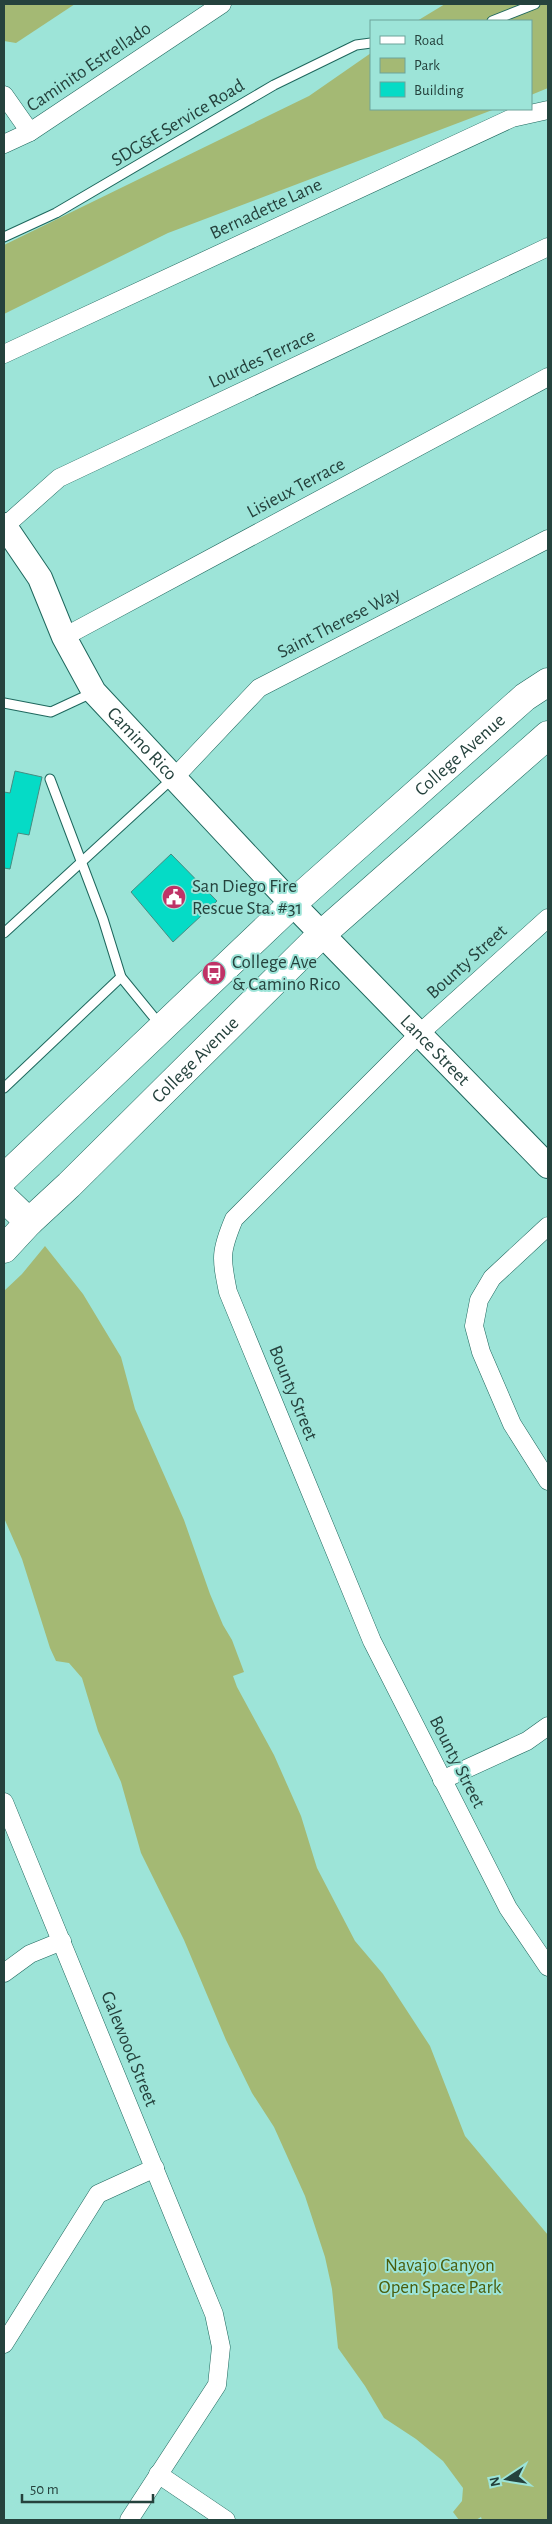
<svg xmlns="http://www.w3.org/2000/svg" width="552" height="2524" font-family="'Alegreya Sans',sans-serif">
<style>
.green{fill:#a4b974}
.building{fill:#05dbc6;stroke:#478c81}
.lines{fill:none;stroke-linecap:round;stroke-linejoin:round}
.lane-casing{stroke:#1e675d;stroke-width:11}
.street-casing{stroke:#1e675d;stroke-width:19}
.secondary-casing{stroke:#1e675d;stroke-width:26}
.primary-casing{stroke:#1e675d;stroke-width:29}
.lane{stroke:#fff;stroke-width:9}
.street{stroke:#fff;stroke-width:18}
.secondary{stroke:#fff;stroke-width:24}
.primary{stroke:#fff;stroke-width:28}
.labels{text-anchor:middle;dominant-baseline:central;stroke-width:4;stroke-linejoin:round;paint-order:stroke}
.street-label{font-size:19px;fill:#25423d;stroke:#9de4d8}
.poi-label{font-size:19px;fill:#25423d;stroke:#9de4d8;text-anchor:start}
.park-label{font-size:19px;fill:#4a5d0c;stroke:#9de4d8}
</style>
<rect width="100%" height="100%" fill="#9de4d8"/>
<g class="green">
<path d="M4 4H75L16 43 4 41Z"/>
<path d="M445 4H548V88L531 95V21H417Z"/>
<path d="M371 53V109H495L168 233 4 314V245L309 96Z"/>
<path d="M45 1246 83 1294 121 1357 135 1409 184 1520 210 1594 223 1625 232 1640 244 1672 233 1676 237 1687 274 1755 301 1816 317 1868 355 1941 383 1974 430 2046 465 2136 548 2235V2520H482L481 2517 476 2520H459L453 2512 462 2501 463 2488 443 2461 416 2439 384 2418 365 2386 338 2348 332 2289 325 2257 305 2196 274 2127 252 2093 226 2040 184 1940 141 1853 121 1782 98 1731 82 1678 69 1663 56 1661 50 1648 22 1559 4 1518V1291L22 1274Z"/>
</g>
<g class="building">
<path d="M15 771 42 777 29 835 18 833 10 869 4 868V792L10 793Z"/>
<path d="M171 854 217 901 173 942 131 892Z"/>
</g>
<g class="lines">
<g class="lane-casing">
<g id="lane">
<path d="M492 21 535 4"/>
<path d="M4 237 56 213 274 85 356 45 371 43"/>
<path d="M4 703 51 712 94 692"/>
<path d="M50 779 103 919 121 977 161 1026"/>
<path d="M4 933 173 778"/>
<path d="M4 1088 121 977"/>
</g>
</g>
<g class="street-casing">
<g id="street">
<path d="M4 95 30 132"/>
<path d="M4 144 30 132 222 4"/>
<path d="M4 354 512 118 548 110"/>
<path d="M5 526 59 478 548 247"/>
<path d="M64 637 548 377"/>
<path d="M174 778 259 688 548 539"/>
<path d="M548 918 419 1034 234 1219C220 1252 221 1258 228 1292L372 1641 508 1908 548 1967"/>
<path d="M548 1226 492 1278 479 1300 474 1326 481 1352 512 1424 548 1481"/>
<path d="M442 1780 527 1741 548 1726"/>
<path d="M4 1802 214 2314 221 2347 217 2385 129 2520"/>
<path d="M4 1973 30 1954 62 1941"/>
<path d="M4 2344 98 2194 155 2168"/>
<path d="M158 2474 226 2520"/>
</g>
</g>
<g class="secondary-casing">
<g id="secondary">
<path id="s1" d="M4 525 40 578 64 637 94 692 280 891 548 1166"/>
</g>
</g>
<g class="primary-casing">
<g id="primary">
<path id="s2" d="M4 1178 292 904 525 697 548 682"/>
<path d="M4 1198 29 1222"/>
<path id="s3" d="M4 1249 29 1222 69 1185 323 933 548 735"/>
</g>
</g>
<use href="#lane" class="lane"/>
<use href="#street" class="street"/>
<use href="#secondary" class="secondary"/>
<use href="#primary" class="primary"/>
</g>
<defs>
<g id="civic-disc" transform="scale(1.25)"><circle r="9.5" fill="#bf3367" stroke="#9de4d8"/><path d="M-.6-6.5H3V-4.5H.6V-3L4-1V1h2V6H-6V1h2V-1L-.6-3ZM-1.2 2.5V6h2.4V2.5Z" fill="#fff"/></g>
<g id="bus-disc" transform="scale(1.25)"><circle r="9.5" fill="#bf3367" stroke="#9de4d8"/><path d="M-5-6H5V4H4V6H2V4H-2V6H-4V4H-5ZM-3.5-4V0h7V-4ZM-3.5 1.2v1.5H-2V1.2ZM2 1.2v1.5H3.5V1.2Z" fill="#fff"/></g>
</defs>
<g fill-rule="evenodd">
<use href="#civic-disc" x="174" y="897"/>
<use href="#bus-disc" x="214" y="973"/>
</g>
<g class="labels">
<g class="street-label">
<text transform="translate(89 67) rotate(-34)">Caminito Estrellado</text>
<text transform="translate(178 123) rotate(-31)">SDG&amp;E Service Road</text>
<text transform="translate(266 209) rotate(-25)">Bernadette Lane</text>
<text transform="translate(262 359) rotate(-25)">Lourdes Terrace</text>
<text transform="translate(296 488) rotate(-28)">Lisieux Terrace</text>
<text transform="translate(339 623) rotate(-27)">Saint Therese Way</text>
<text stroke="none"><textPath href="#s1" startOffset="261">Camino Rico</textPath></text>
<text stroke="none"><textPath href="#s2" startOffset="622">College Avenue</textPath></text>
<text transform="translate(467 962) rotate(-42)">Bounty Street</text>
<text stroke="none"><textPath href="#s1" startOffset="685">Lance Street</textPath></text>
<text stroke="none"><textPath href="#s3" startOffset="269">College Avenue</textPath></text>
<text transform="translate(293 1393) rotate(68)">Bounty Street</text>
<text transform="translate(457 1762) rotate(63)">Bounty Street</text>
<text transform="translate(129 2049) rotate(68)">Galewood Street</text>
</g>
<g class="poi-label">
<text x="192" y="886">San Diego Fire<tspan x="192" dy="22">Rescue Sta. #31</tspan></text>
<text x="232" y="962">College Ave<tspan x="232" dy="22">&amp; Camino Rico</tspan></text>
</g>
<g class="park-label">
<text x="440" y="2265">Navajo Canyon<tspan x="440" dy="22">Open Space Park</tspan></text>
</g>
</g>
<rect width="552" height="2524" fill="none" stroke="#25423d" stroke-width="10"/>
<rect x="370" y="20" width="162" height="90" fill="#9de4d8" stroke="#6da39a"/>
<rect x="380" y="36" width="25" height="8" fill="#ffffff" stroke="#6da39a"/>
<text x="414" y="45" font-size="15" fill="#25423d">Road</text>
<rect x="380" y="58" width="25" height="15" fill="#a4b974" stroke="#6da39a"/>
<text x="414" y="70" font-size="15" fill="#25423d">Park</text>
<rect x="380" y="82" width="25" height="15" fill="#05dbc6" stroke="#6da39a"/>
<text x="414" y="95" font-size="15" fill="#25423d">Building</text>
<g transform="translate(507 2479) rotate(258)" stroke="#9de4d8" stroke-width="4" paint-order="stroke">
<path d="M0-4L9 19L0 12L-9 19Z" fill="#25423d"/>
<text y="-8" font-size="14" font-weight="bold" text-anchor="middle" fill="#25423d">N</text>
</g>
<path d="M22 2494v8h131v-8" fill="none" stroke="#25423d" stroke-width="2.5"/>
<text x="30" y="2494" font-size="15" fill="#25423d" stroke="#9de4d8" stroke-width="4" paint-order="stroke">50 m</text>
</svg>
